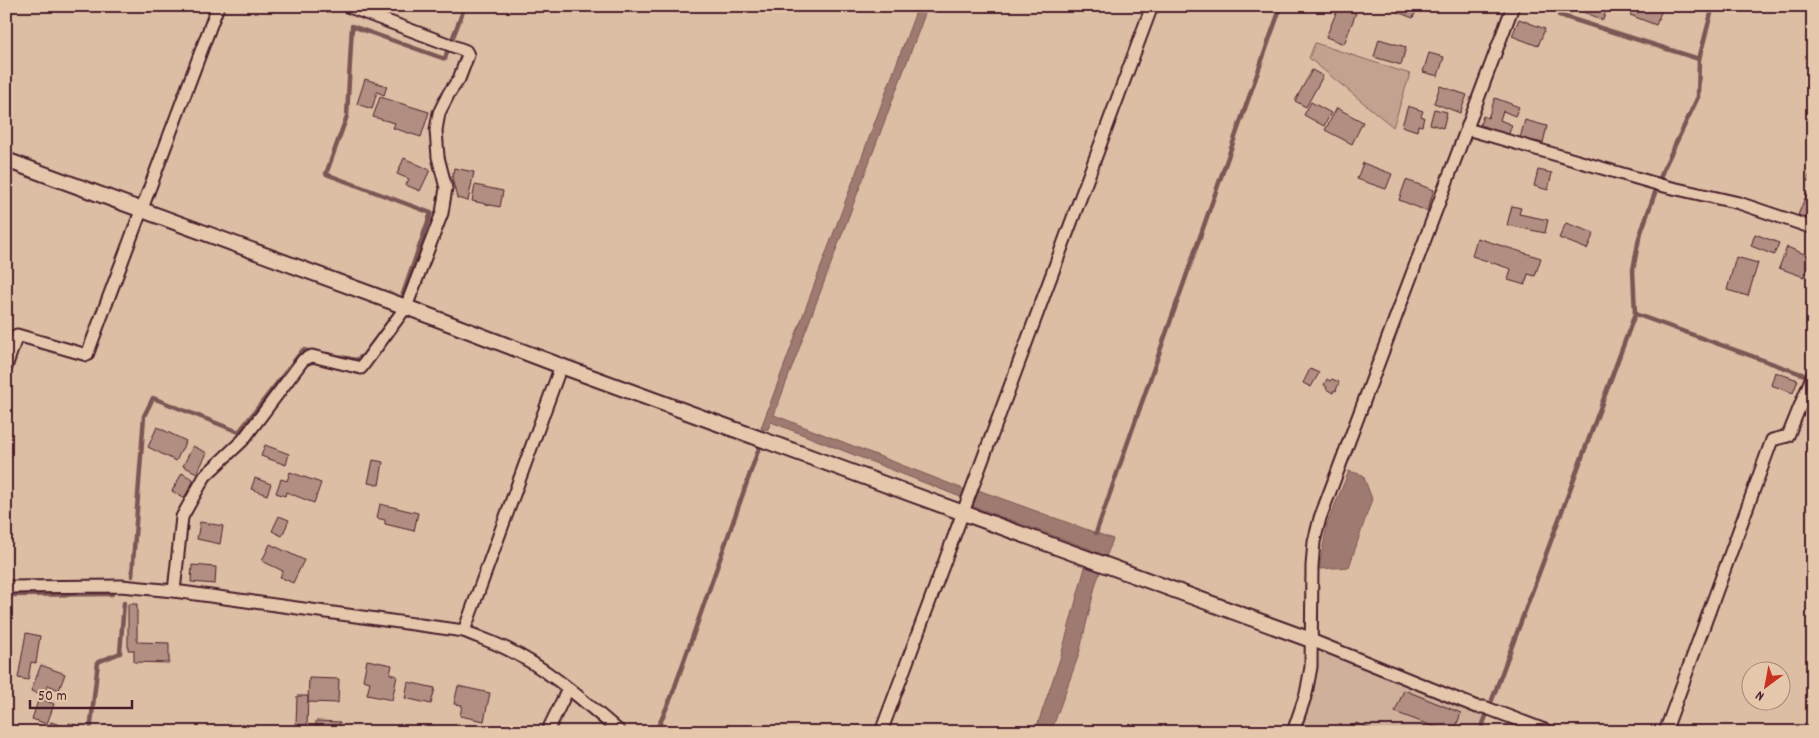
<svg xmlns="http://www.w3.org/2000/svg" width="1819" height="738" font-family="Dekko,sans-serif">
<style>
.built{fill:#cfb09a}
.green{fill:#c3a390;stroke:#86615e}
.water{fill:#9e7a70;stroke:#7c5654}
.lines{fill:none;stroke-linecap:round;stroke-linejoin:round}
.stream{stroke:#7c5654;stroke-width:4.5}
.building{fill:#b18e81;stroke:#4a1f2b}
.minor-casing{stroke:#4a1f2b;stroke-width:15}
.tertiary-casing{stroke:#4a1f2b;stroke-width:18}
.minor{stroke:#e5c8ac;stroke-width:11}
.tertiary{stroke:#e5c8ac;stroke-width:14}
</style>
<rect width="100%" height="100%" fill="#dcbea4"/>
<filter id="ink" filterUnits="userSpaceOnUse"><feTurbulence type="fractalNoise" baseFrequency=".02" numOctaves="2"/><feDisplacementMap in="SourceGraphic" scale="10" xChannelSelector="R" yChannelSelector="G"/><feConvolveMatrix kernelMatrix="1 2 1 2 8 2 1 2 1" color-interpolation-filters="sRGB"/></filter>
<g filter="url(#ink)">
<path class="built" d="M1320 652 1486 716 1480 732H1301L1315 690Z"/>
<path class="green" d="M1315 43 1410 74 1393 127 1309 58Z"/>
<g class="water">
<path d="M918 6H928L774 415 976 494 978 490 1113 539 1096 583 1079 654 1051 732H1035L1060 659 1090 549 972 506 973 502 771 422 768 429 764 430 761 428Z"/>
<path d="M1349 471 1363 475 1372 499 1349 567 1319 569 1327 524Z"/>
</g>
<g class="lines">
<g class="stream">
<path d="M1559 15 1699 59"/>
<path d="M453 37 465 6"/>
<path d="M403 294 431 213 326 174 347 116 352 26 445 59 447 52"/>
<path d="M1635 314 1810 377"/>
<path d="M327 354 356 360 363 356 398 309"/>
<path d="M1096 533 1281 6"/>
<path d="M132 576 144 416 153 398 239 432 303 350 314 352"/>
<path d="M6 595 112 594"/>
<path d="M1492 700 1635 314 1633 270 1639 238 1663 170 1698 97 1699 59 1713 6"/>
<path d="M90 732 98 662 120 653 124 603"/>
<path d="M656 732 672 695 759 448"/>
<path d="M1480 732 1486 716"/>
</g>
</g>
<g class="building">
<path d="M1339 6 1356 13 1344 44 1326 37Z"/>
<path d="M1388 6H1418L1413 18 1387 8Z"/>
<path d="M1569 6H1608L1603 20Z"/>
<path d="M1633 6H1661L1663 7 1656 25 1630 15Z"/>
<path d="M1519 19 1545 29 1538 46 1512 36Z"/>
<path d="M1379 39 1406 47 1401 65 1374 57Z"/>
<path d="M1429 53 1444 57 1438 76 1423 72Z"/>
<path d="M1312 70 1323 76 1306 107 1295 101Z"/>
<path d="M365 79 387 86 384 95 377 92 372 109 357 104Z"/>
<path d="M1440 86 1467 95 1460 113 1434 103Z"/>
<path d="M380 97 429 112 421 137 393 128 395 123 373 117Z"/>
<path d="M1495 98 1519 107 1515 116 1503 111 1500 120 1512 125 1508 136 1480 125 1483 116 1488 118Z"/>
<path d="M1311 102 1331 113 1324 126 1304 115Z"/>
<path d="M1408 106 1423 111 1421 116 1424 117 1422 126 1418 125 1417 131 1402 126Z"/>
<path d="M1337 108 1363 122 1352 144 1325 130Z"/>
<path d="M1434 109 1447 112 1443 128 1430 124Z"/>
<path d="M1525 120 1547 126 1543 143 1520 138Z"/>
<path d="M404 158 430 170 420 191 406 185 409 179 397 174Z"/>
<path d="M1363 163 1392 174 1386 189 1357 179Z"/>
<path d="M1813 166V183L1807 181Z"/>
<path d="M454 168 474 172 468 201 457 198 452 178Z"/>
<path d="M1538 170 1552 173 1548 190 1534 186Z"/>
<path d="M1406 180 1434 190 1427 211 1399 200Z"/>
<path d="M475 185 503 191 500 207 472 201Z"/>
<path d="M1807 193 1813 195V220L1798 215Z"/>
<path d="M1512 206 1521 208 1519 214 1548 220 1545 233 1507 225Z"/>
<path d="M1566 223 1594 233 1587 249 1559 238Z"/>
<path d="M1755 234 1779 243 1774 255 1751 246Z"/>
<path d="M1477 238 1541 258 1535 276 1528 274 1525 285 1508 280 1511 269 1472 256Z"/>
<path d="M1787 247 1812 257 1804 277 1779 268Z"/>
<path d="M1736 257 1758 263 1748 296 1727 290Z"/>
<path d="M1310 369 1319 373 1311 387 1303 383Z"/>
<path d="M1775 372 1798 380 1793 393 1771 385Z"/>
<path d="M1327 379 1330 381 1332 379 1339 382 1336 391 1334 390 1333 393 1326 389 1327 387 1324 385Z"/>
<path d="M157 427 186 441 176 461 148 447Z"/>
<path d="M265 445 289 454 286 465 261 456Z"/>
<path d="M193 446 207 453 197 473 183 466Z"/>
<path d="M373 460 383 462 379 485 368 483Z"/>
<path d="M290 472 321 483 314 503 286 492 285 496 276 493 281 479 287 481Z"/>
<path d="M182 473 194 480 184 498 172 491Z"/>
<path d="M255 478 271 484 267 495 251 489Z"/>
<path d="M380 504 418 513 414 531 385 524V520L377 518Z"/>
<path d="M279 516 289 520 282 536 272 531Z"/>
<path d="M200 522 223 526 220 544 197 539Z"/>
<path d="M270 544 304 560 293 583 280 577 283 571 262 561Z"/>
<path d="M192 565 216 567 215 584 191 582Z"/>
<path d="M128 604H137V642L169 643V663L134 662V650H128Z"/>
<path d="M26 633 40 636 36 663 31 662 28 680 18 678Z"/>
<path d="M367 660 392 665 390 674 397 676 392 700 367 695 370 682 363 680Z"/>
<path d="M41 665 65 674 59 690 48 685 44 695 31 691Z"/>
<path d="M309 678 339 679 338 703 308 702Z"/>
<path d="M408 682 435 688 431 704 405 698Z"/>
<path d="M458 686 490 693 484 721 460 716 462 705 454 704Z"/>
<path d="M1404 690 1461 713 1454 732H1448L1395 712Z"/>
<path d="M297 696H308L307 725H296Z"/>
<path d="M39 698 54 704 47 724 32 719Z"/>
<path d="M316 721 340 722 339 732H316Z"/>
<path d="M51 722 66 727 64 732H47Z"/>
<path d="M69 723 87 729 86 732H66Z"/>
<path d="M1356 723 1380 732H1353Z"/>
</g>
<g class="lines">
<g class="minor-casing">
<g id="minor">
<path d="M1467 129 1664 186 1739 203 1813 228"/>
<path d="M6 367 17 335 87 355 218 6"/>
<path d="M6 587 121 586 174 591 464 631C478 637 493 642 507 649 549 669 585 702 620 732"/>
<path d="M174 591 182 517 205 476 243 440 303 360 312 356 361 368 406 307 442 213 446 188 438 157 436 130 439 113 449 93 459 79 468 55 466 51 347 6"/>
<path d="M464 631 561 366"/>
<path d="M1311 640 1477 707H1484L1550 732"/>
<path d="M547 732 568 689"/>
<path d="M881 732 1152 6"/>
<path d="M1293 732 1306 694 1311 667 1312 566 1314 542 1320 518 1513 6"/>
<path d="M1665 732 1772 440 1788 436 1813 374"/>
</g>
</g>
<g class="tertiary-casing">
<path id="tertiary" d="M6 160 406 307 561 366 1311 640"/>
</g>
<use href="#minor" class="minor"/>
<use href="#tertiary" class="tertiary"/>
</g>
</g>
<rect width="1819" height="738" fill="none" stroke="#e5c8ac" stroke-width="25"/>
<rect x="12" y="12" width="1794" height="713" fill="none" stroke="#4a1f2b" stroke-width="2" filter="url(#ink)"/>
<g transform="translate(1766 686) rotate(212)"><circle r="24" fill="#e5c8ac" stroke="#a78478"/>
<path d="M0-4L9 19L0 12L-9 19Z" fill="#c8321e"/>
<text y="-8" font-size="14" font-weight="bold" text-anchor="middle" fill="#4a1f2b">N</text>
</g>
<path d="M30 700v8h102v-8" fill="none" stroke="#4a1f2b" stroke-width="2.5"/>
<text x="38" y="700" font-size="15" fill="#4a1f2b" stroke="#e5c8ac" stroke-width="4" paint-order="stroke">50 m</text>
</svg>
